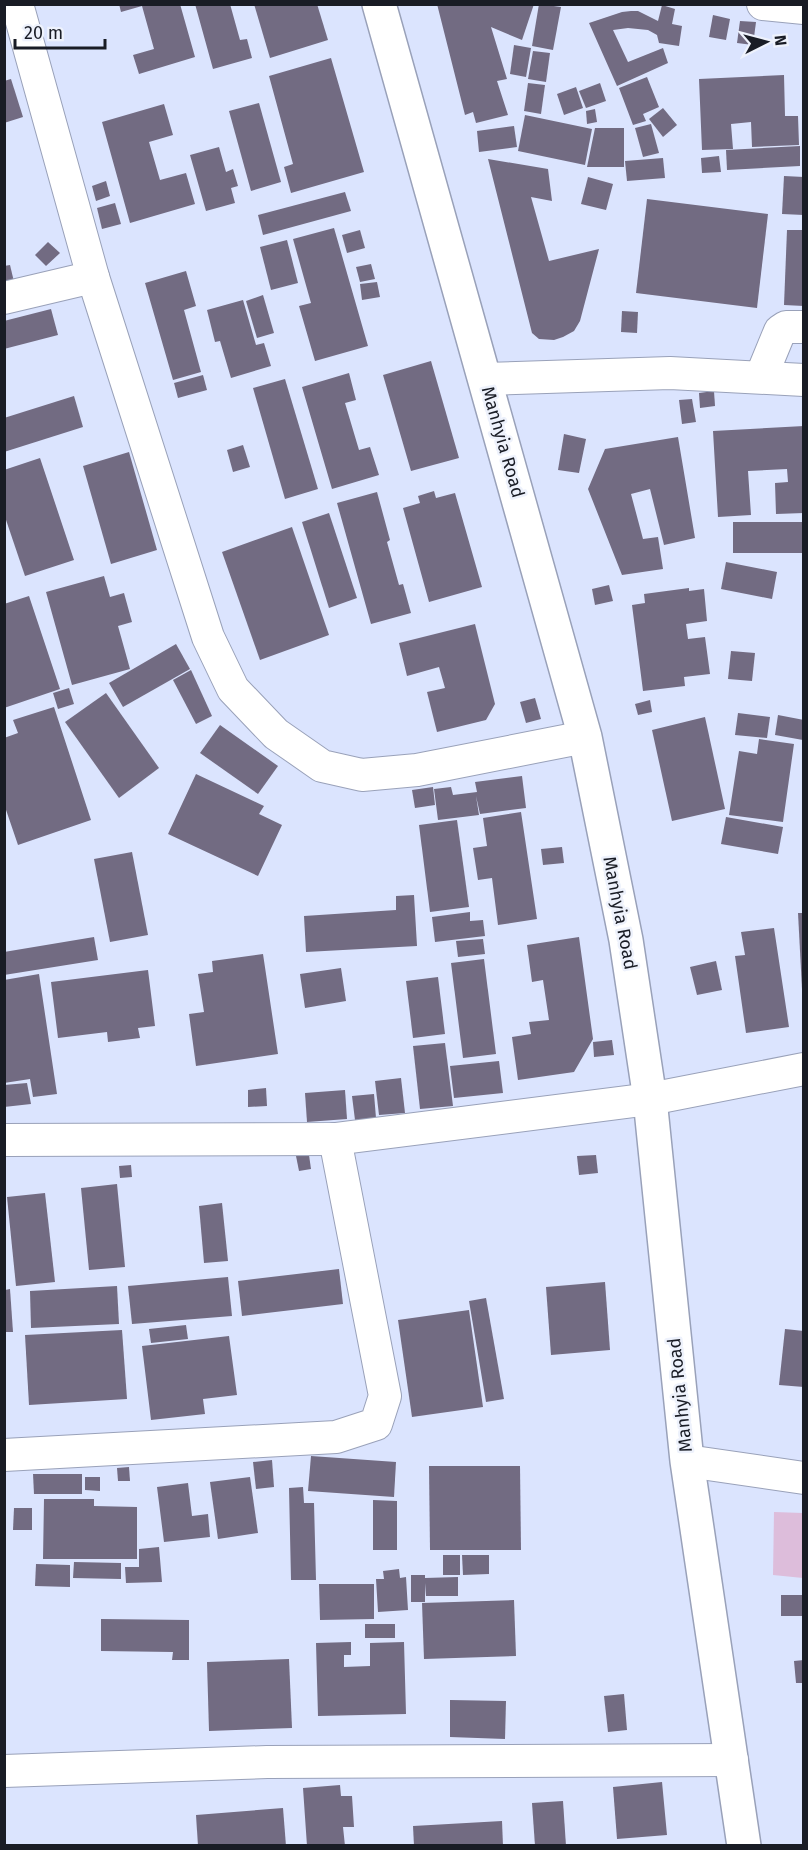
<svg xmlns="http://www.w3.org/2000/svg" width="808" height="1850" font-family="'Fira Sans',sans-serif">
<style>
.green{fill:#ddbddb}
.building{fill:#726b82}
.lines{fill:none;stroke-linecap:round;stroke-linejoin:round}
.minor-casing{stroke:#99a1b9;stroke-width:34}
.major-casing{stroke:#99a1b9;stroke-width:36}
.minor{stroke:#fff;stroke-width:32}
.major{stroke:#fff;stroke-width:33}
.labels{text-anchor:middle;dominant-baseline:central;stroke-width:5;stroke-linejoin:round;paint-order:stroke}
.street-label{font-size:18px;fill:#191c25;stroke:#eef2fc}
</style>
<rect width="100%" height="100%" fill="#dbe4fe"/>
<path class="green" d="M774 1512 803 1513V1578L773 1575Z"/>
<g class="building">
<path d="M119 4H180L195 57 139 74 133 55 154 49 142 6 121 12Z"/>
<path d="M195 4H230L240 40 247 39 252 58 213 69Z"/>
<path d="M254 4H317L328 40 270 58Z"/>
<path d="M437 4H534L522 40 491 27 507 79 497 81 508 115 476 123 473 112 465 115Z"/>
<path d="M539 4 561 7 553 50 532 46Z"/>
<path d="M662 5 675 9 672 24 682 26 679 46 659 43 657 35 648 30 628 28 613 30 628 62 663 48 668 63 617 86 589 23 622 12 631 11H638L658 21Z"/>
<path d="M713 15 730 19 726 40 709 37Z"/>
<path d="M740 21 756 22 753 45 737 43Z"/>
<path d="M514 45 531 48 526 77 510 74Z"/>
<path d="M533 51 550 53 546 82 528 79Z"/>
<path d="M331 58 364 172 291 193 284 167 293 164 269 76Z"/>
<path d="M784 75 785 116H798L799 145 752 147 751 122 731 124 733 149 702 150 699 79Z"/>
<path d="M647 77 659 107 643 114 646 121 633 125 619 88Z"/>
<path d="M11 79 23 117 4 123V81Z"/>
<path d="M528 83 545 85 541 114 524 111Z"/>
<path d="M600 83 606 101 586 108 579 91Z"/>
<path d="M576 87 583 108 564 115 557 94Z"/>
<path d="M259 103 281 182 251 191 229 111Z"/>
<path d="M164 104 173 135 149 142 160 180 186 173 195 204 130 223 102 122Z"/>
<path d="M663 108 677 125 663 137 649 119Z"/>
<path d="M595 109 597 122 587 124 586 111Z"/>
<path d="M525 115 592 129 585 165 518 151Z"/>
<path d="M651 124 659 153 643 157 635 128Z"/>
<path d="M514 126 517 147 479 152 477 131Z"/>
<path d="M595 128H624V167H587Z"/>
<path d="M800 146V166L727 170 726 150Z"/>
<path d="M219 147 226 172 233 169 238 186 231 188 235 203 206 211 190 155Z"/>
<path d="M719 156 721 172 702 173 701 158Z"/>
<path d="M663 158 665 178 627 181 625 161Z"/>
<path d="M488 159 548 169 552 201 531 197 549 261 599 249 580 321 574 331 563 337 554 340 539 339 532 333Z"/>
<path d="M784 176 804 177V215L782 214Z"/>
<path d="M588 177 613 184 606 210 581 204Z"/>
<path d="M106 181 110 196 96 201 92 186Z"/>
<path d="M345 192 351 211 263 235 258 215Z"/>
<path d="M647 199 768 214 757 308 636 293Z"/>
<path d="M115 203 121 224 102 229 97 208Z"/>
<path d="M334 228 368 346 315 361 299 306 311 303 293 239Z"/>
<path d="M360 230 365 248 347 253 342 235Z"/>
<path d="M787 230H804V306L784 305Z"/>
<path d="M287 240 298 283 271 290 260 247Z"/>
<path d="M48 242 60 253 46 266 35 255Z"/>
<path d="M371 264 375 279 360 282 356 267Z"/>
<path d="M10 265 15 286 4 289V266Z"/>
<path d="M186 271 196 306 184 310 201 372 173 380 145 283Z"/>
<path d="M377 282 380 297 362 300 360 284Z"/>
<path d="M263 295 274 333 257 338 246 301Z"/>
<path d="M243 300 256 345 264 343 271 366 231 378 220 341 215 342 207 310Z"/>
<path d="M51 309 58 335 4 349V321Z"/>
<path d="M622 311 638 312 637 333 621 332Z"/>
<path d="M431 361 459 458 411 471 383 375Z"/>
<path d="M349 373 356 400 345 403 359 450 370 447 379 475 332 489 302 387Z"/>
<path d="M203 375 207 390 178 398 174 383Z"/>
<path d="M285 379 318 489 285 499 253 388Z"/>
<path d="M714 391 715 406 700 408 699 393Z"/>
<path d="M74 396 83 427 4 452V418Z"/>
<path d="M692 399 696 422 682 424 679 400Z"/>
<path d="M804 426V513L776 514 775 483 788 482 787 469 748 471 751 515 718 517 713 431Z"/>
<path d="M564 434 586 439 579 473 558 470Z"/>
<path d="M678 437 695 538 664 545 650 489 631 494 643 539 658 537 663 569 622 575 588 489 605 449Z"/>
<path d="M243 445 250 467 233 472 227 450Z"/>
<path d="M129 452 157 550 111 564 83 466Z"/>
<path d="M40 458 74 560 25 576 4 514V470Z"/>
<path d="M434 491 436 498 455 493 482 587 429 602 403 508 420 503 418 496Z"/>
<path d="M377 492 390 540 387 542 399 585 403 584 411 613 371 624 337 503Z"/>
<path d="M329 513 357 598 329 608 302 522Z"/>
<rect x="733" y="522" width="71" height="31"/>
<path d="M292 527 329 635 260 660 222 552Z"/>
<path d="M726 562 777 572 772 599 721 589Z"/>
<path d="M104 576 110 597 124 593 132 622 118 626 130 669 72 685 46 592Z"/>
<path d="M609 585 613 601 595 605 592 589Z"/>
<path d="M689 588V591L704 589 707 621 686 624 688 639 705 637 710 674 684 677 685 686 643 691 632 605 645 603 644 594Z"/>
<path d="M29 596 60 689 4 708V604Z"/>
<path d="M475 624 495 704 486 720 437 732 427 692 445 688 439 667 407 676 399 643Z"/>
<path d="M176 644 190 669 123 707 109 683Z"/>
<path d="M731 651 755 653 752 681 728 679Z"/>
<path d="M191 670 212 716 196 724 173 680Z"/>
<path d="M69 688 74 704 58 709 53 693Z"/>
<path d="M106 693 159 768 119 798 65 722Z"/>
<path d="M535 698 541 719 526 723 520 702Z"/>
<path d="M650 700 652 712 638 715 635 704Z"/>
<path d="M54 707 91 820 18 845 4 804V738L18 733 13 720Z"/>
<path d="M738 713 770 717 767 738 735 735Z"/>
<path d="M778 715 804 720 803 740 775 735Z"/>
<path d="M705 717 725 809 672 821 652 730Z"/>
<path d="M220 725 278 766 258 794 200 753Z"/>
<path d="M759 739 794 744 783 822 729 815 739 751 757 754Z"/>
<path d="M196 774 264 806 259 814 282 825 258 876 168 834Z"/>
<path d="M522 776 526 808 480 814 476 796 479 815 438 820 434 789 451 787 453 795 477 792 475 782Z"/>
<path d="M433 787 435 805 415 808 412 790Z"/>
<path d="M521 812 537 919 498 925 492 878 478 880 473 848 487 846 483 818Z"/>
<path d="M726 817 783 827 778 854 721 844Z"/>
<path d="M457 820 469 907 430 912 419 825Z"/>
<path d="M562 847 564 863 543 865 541 849Z"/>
<path d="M132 852 148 935 110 942 94 859Z"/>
<path d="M414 895 417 946 306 952 304 916 396 910V896Z"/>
<path d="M470 912V921L483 920 485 936 435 942 432 917Z"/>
<path d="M798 913H804V989H802Z"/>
<path d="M774 928 789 1027 746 1033 735 956 745 955 741 932Z"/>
<path d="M94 937 98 960 4 975V952Z"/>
<path d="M579 937 593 1039 574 1072 518 1080 512 1037 531 1034 529 1022 549 1020 543 980 532 982 527 945Z"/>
<path d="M483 939 485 954 458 957 456 941Z"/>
<path d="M263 954 278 1054 196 1066 189 1014 204 1012 198 974 213 972 212 961Z"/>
<path d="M484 959 496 1054 463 1058 451 963Z"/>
<path d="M716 961 722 990 697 995 690 967Z"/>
<path d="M341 968 346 1001 305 1008 300 974Z"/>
<path d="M148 970 155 1026 138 1028 140 1038 108 1042 107 1032 58 1038 51 982Z"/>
<path d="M39 974 57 1094 33 1097 30 1079 4 1083V980Z"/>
<path d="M438 977 445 1034 413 1038 406 981Z"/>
<path d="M612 1040 614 1055 594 1057 593 1042Z"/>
<path d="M445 1043 453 1106 420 1109 413 1046Z"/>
<path d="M499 1061 503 1093 454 1098 450 1066Z"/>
<path d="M401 1078 405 1113 379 1115 375 1081Z"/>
<path d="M27 1083 31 1104 4 1107V1085Z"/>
<path d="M266 1088 267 1106 248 1107V1090Z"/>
<path d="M345 1090 347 1119 307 1122 305 1093Z"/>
<path d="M374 1094 376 1118 355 1120 352 1096Z"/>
<path d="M309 1155 311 1169 299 1171 296 1156Z"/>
<path d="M596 1155 598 1173 579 1175 577 1156Z"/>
<path d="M131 1165 132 1177 120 1178 119 1166Z"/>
<path d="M117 1184 125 1267 89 1270 81 1188Z"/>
<path d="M45 1193 55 1282 16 1286 7 1197Z"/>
<path d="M222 1203 228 1261 204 1263 199 1206Z"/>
<path d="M339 1269 343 1304 242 1316 238 1281Z"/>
<path d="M228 1277 232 1316 132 1324 128 1286Z"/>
<path d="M605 1282 610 1350 551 1355 546 1287Z"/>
<path d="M117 1286 119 1324 31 1328 30 1291Z"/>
<path d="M10 1289 13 1332H5V1290Z"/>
<path d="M486 1298 504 1399 486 1402 469 1301Z"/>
<path d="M469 1310 483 1407 412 1417 398 1320Z"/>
<path d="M186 1325 188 1339 151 1343 149 1329Z"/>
<path d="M785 1329 804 1331V1387L779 1385Z"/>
<path d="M122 1330 127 1399 29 1405 25 1335Z"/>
<path d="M229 1336 237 1395 203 1399 205 1414 151 1420 142 1346Z"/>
<path d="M311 1456 396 1462 394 1497 308 1491Z"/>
<path d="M272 1460 274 1487 256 1489 253 1462Z"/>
<path d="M429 1466H520L521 1550H430Z"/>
<path d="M129 1467 130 1481H118L117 1468Z"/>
<path d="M33 1474H82V1494H34Z"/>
<path d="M85 1477H100V1491L85 1490Z"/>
<path d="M250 1477 258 1533 218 1539 210 1482Z"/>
<path d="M188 1483 192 1516 208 1514 210 1537 164 1542 157 1487Z"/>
<path d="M303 1487 304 1503H314L316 1580H291L289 1488Z"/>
<path d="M44 1499H94V1506L137 1507V1559H43Z"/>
<path d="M373 1500 397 1501V1550H373Z"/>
<path d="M14 1508H32V1530H13Z"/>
<path d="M159 1547 162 1582 126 1583 125 1567H139V1549Z"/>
<rect x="443" y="1555" width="17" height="20"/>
<path d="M462 1555H489V1574L463 1575Z"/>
<path d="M74 1562 121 1563V1579L73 1578Z"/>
<path d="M36 1564 70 1565V1587L35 1586Z"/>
<path d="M399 1569 400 1578 406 1577 408 1610 378 1612 376 1579H384L383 1571Z"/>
<path d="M411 1575H425V1578L458 1577V1596H426L425 1583V1602H411Z"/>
<path d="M319 1584H374V1619L320 1620Z"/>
<rect x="781" y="1595" width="23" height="21"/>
<path d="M514 1600 516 1656 424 1659 422 1603Z"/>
<path d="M101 1619 189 1620V1660H172L173 1652 101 1651Z"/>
<rect x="365" y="1624" width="30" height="14"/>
<path d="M351 1642V1655H344V1667L370 1666V1643L404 1642 406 1714 318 1716 316 1643Z"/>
<path d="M289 1659 292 1728 209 1731 207 1662Z"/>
<path d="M804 1660V1683H796L794 1661Z"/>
<path d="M624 1694 627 1730 608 1732 604 1696Z"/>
<path d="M450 1700 506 1701 505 1739 450 1737Z"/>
<path d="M662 1782 667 1835 617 1839 613 1787Z"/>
<path d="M340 1785 341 1796H352L354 1827H343L345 1846H307L303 1788Z"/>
<path d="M563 1801 566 1846H535L532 1803Z"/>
<path d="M283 1808 286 1846H198L196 1815Z"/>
<path d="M502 1821 503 1846H414L413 1826Z"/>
</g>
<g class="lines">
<g class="minor-casing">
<g id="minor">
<path d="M17 4 93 277 208 637 233 689 276 734 322 766 362 775 417 770 585 737"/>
<path d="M763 4 804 8"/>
<path d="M4 298 93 277"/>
<path d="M761 377 780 331 786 327H804"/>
<path d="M485 379 670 373 804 380"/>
<path d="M4 1140 335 1139 650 1099 804 1069"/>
<path d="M4 1455 336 1437 376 1424 385 1396 335 1139"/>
<path d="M687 1461 804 1478"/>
<path d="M4 1771 267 1762 732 1760"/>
</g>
</g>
<g class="major-casing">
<path id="major" d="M379 4 585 737 626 940 650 1099 687 1461 744 1846"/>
</g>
<use href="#minor" class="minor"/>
<use href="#major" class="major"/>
</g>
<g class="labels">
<g class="street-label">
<text transform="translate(503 442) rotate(74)">Manhyia Road</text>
<text transform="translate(620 913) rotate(79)">Manhyia Road</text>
<text transform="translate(680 1395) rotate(-96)">Manhyia Road</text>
</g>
</g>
<rect width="808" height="1850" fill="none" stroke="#191c25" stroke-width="12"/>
<g transform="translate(766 42) rotate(84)" stroke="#eef2fc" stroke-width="4.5" paint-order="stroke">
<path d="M0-4.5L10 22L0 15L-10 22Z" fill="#191c25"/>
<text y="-9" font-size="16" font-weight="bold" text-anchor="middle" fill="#191c25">N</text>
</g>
<path d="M15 39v9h90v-9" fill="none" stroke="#191c25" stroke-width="3"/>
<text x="24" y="39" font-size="18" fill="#191c25" stroke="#eef2fc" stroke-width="4.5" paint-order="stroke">20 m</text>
</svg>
